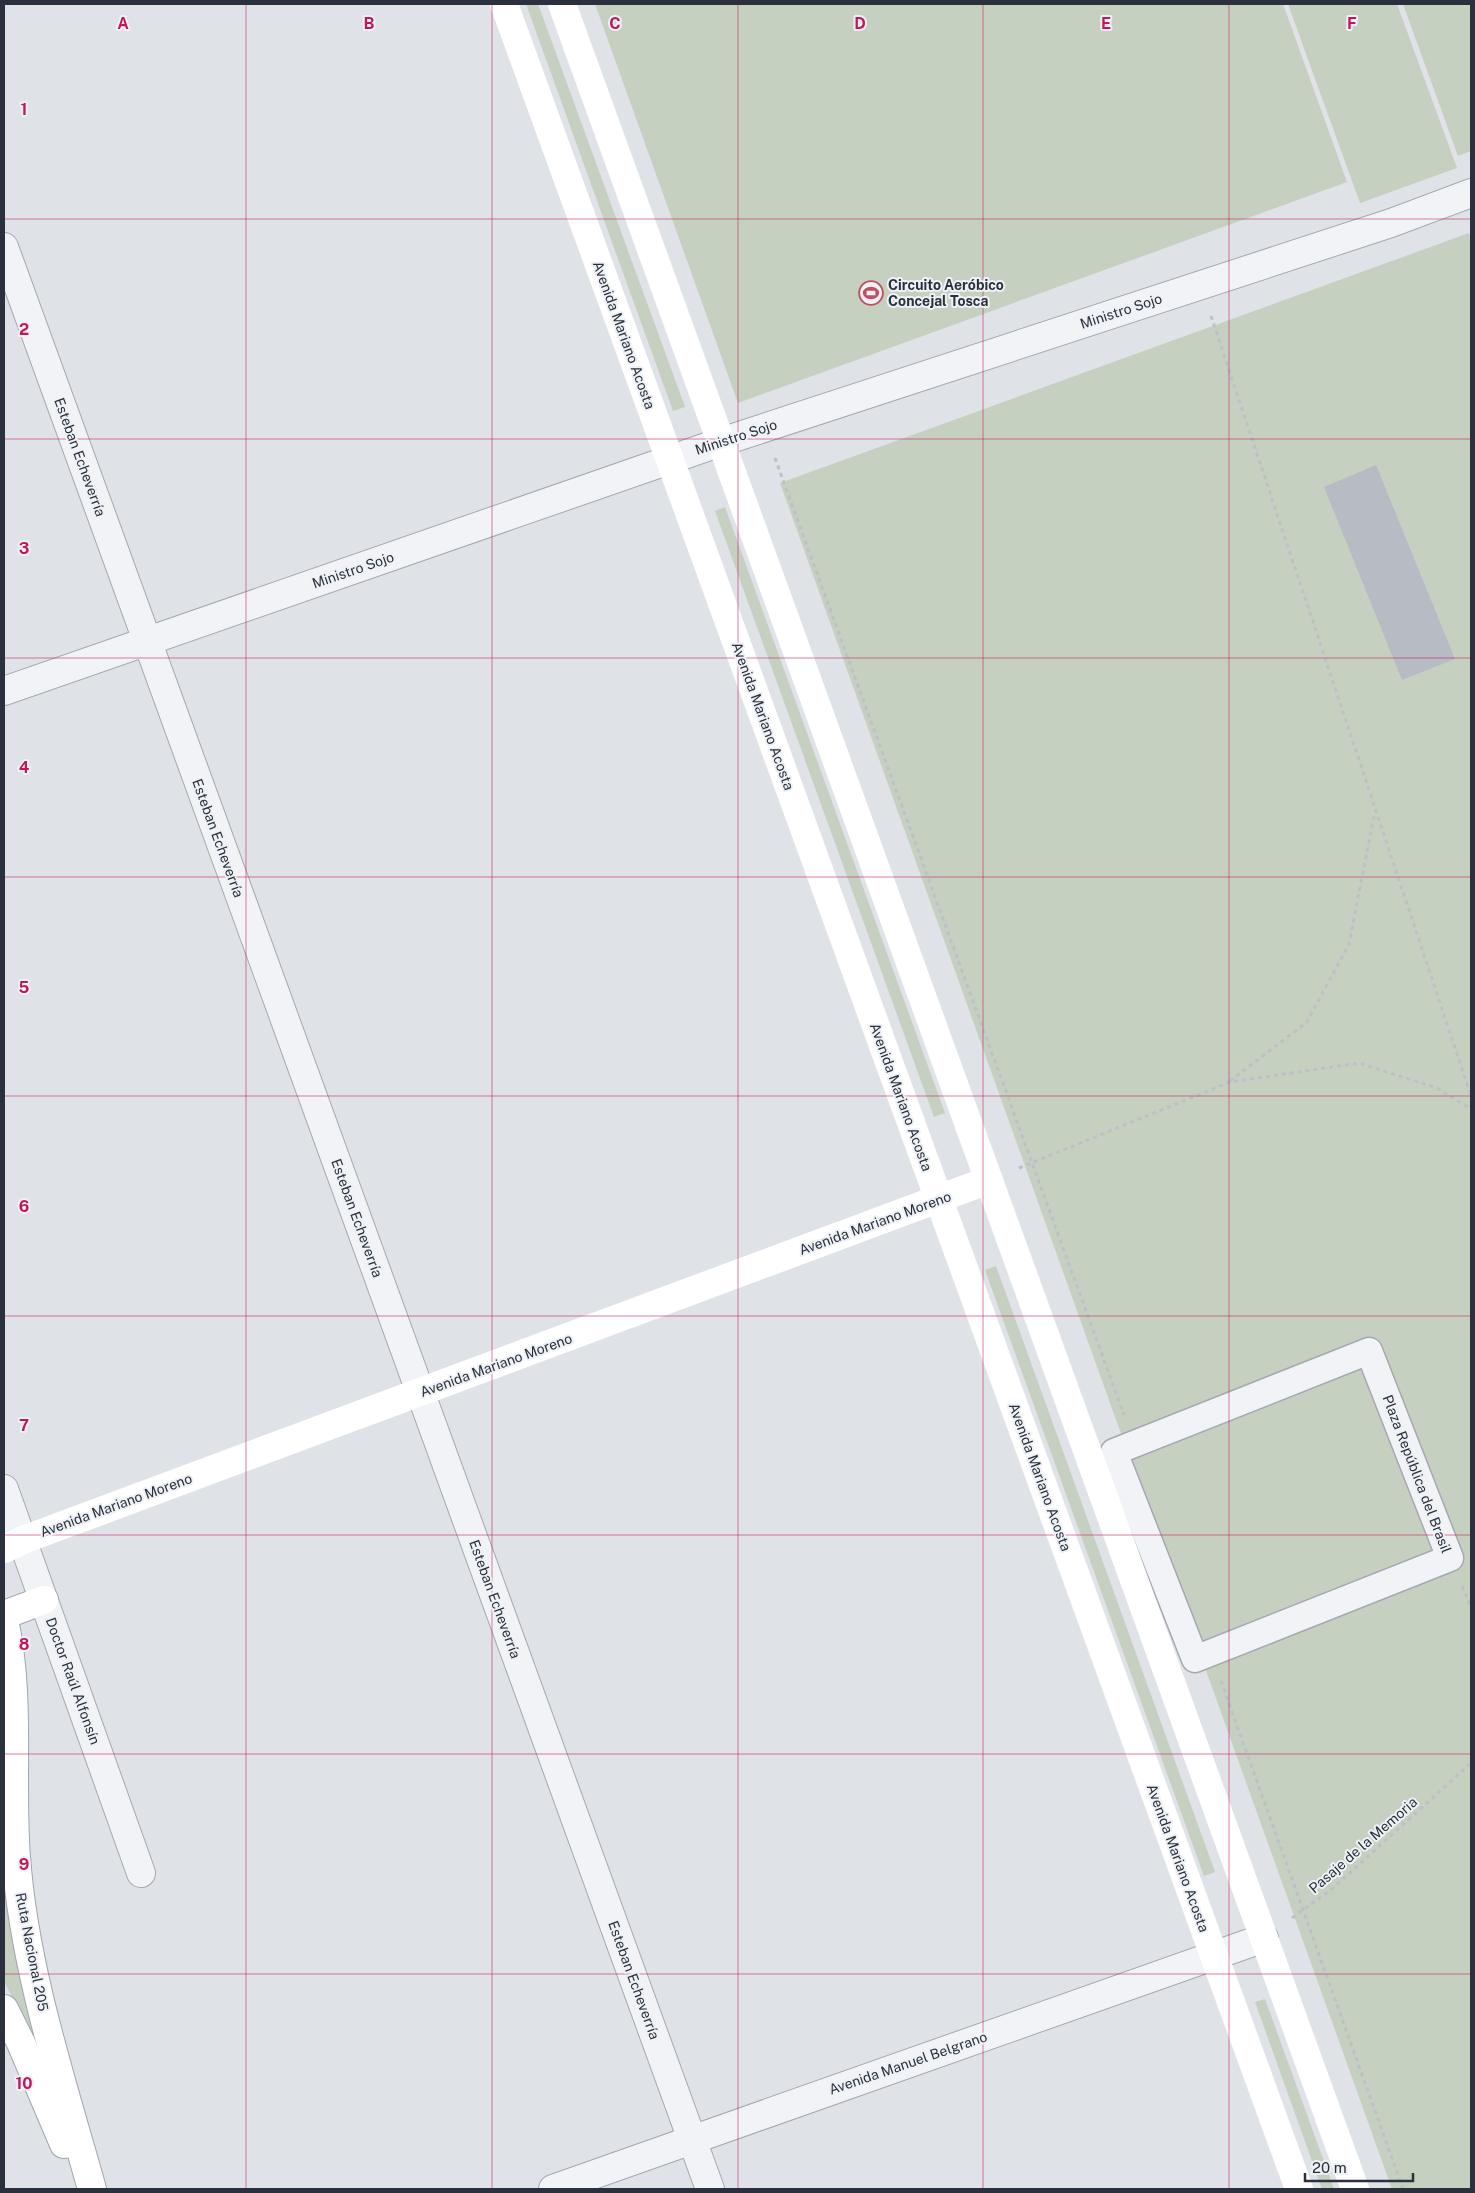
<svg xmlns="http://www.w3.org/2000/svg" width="1475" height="2193" font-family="'Public Sans',sans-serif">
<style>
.green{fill:#c5d0c1}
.building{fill:#b7bbc3}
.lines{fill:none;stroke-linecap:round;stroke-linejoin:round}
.pedestrian-casing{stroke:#a5a9b0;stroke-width:29}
.minor-casing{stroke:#a5a9b0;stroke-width:30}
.primary-casing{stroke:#a0a6b1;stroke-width:30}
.path{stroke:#bdc0c6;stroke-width:3;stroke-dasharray:4 4;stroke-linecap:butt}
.pedestrian{stroke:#f1f3f6;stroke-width:26}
.minor{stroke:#f1f3f6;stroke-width:28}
.secondary{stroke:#fff;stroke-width:28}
.primary{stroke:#fff;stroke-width:28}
.grid{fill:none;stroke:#c2185b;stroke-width:1;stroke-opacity:0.55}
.labels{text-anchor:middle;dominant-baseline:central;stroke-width:4;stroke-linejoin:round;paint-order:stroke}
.poi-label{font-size:14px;font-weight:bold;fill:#2a303c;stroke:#eef1f5;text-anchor:start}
.street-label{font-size:14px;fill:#2a303c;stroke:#eef1f5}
.grid-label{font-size:16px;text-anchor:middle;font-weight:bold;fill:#c2185b;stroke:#eef1f5;stroke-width:4;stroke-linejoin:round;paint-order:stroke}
</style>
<rect width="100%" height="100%" fill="#dfe2e7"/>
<g class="green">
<path d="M526 4H538L685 407 673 411Z"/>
<path d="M595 4H1283L1347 182 738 403Z"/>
<path d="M1288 4H1397L1457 168 1360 203Z"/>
<path d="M1403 4H1471V151L1458 156Z"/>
<path d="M1469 233 1471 241V2189H1392L780 483Z"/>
<path d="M725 507 945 1113 934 1117 715 511Z"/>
<path d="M996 1266 1215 1872 1204 1876 985 1270Z"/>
<path d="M4 1778 69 2128 15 2003 4 1981Z"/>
<path d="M1265 1999 1334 2189H1322L1255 2002Z"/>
</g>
<path class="building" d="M1376 465 1455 659 1402 680 1324 487Z"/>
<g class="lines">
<g class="pedestrian-casing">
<path id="pedestrian" d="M1369 1351 1450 1558 1195 1659 1114 1452Z"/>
</g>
<g class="minor-casing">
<g id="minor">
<path d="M4 247 710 2189"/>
<path d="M4 691 721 442 1391 223 1471 193"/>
<path d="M4 1489 141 1873"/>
<path d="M553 2189 1264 1938"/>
</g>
</g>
<g class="primary-casing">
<g id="primary">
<path d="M4 1615 44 1600"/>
<path d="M4 1620C21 1697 10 1778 16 1857 24 1968 62 2082 92 2189"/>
<path d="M4 2009 21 2043 64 2144"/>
</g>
</g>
<g class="path">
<path d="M1211 316 1471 1096"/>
<path d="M775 458 1124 1415"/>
<path d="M1230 1081 1307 1022 1349 944 1375 811"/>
<path d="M1019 1168 1230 1082 1359 1063 1437 1088 1471 1109"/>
<path d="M1462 1586 1471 1607"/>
<path d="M1221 1681 1403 2189"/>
<path d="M1292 1918 1332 1889 1471 1763"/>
</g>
<use href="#pedestrian" class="pedestrian"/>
<use href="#minor" class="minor"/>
<g class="secondary">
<path d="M504 4 1299 2189"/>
<path d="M562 4 1355 2189"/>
<path d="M4 1549 23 1540 989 1180"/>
</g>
<use href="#primary" class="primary"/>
</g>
<path class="grid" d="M246 4V2189M492 4V2189M738 4V2189M983 4V2189M1229 4V2189M4 219H1471M4 439H1471M4 658H1471M4 877H1471M4 1096H1471M4 1316H1471M4 1535H1471M4 1754H1471M4 1974H1471"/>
<defs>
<g id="stadium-ring" transform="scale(1.25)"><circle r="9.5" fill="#eef1f5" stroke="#c0505f" stroke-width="1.5"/><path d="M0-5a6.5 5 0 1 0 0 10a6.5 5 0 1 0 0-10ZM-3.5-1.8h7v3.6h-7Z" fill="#c0505f"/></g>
</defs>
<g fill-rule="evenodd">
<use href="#stadium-ring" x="871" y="293"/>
</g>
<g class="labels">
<g class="poi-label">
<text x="888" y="285">Circuito Aeróbico<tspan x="888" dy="16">Concejal Tosca</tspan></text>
</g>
<g class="street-label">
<text transform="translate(1121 311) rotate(-18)">Ministro Sojo</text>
<text transform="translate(624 335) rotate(70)">Avenida Mariano Acosta</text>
<text transform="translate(736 437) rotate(-18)">Ministro Sojo</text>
<text transform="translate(80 457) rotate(70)">Esteban Echeverría</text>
<text transform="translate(353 570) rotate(-19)">Ministro Sojo</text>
<text transform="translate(763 716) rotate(70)">Avenida Mariano Acosta</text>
<text transform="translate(218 838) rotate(70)">Esteban Echeverría</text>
<text transform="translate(901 1097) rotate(70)">Avenida Mariano Acosta</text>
<text transform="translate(357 1218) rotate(70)">Esteban Echeverría</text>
<text transform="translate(875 1223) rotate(-20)">Avenida Mariano Moreno</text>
<text transform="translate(496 1365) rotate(-20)">Avenida Mariano Moreno</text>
<text transform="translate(1417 1474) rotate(69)">Plaza República del Brasil</text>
<text transform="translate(1040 1477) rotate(70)">Avenida Mariano Acosta</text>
<text transform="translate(116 1505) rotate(-20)">Avenida Mariano Moreno</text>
<text transform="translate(495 1599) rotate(70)">Esteban Echeverría</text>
<text transform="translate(73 1681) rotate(70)">Doctor Raúl Alfonsín</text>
<text transform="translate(1363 1845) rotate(-41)">Pasaje de la Memoria</text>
<text transform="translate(1178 1858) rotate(70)">Avenida Mariano Acosta</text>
<text transform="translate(32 1952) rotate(79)">Ruta Nacional 205</text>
<text transform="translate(634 1980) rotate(70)">Esteban Echeverría</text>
<text transform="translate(908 2063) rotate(-19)">Avenida Manuel Belgrano</text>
</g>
</g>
<g class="grid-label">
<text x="123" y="29">A</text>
<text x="369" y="29">B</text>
<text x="615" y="29">C</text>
<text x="860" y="29">D</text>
<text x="1106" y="29">E</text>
<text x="1352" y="29">F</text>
<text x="24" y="115">1</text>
<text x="24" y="335">2</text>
<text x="24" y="554">3</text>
<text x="24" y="773">4</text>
<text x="24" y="993">5</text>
<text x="24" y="1212">6</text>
<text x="24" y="1431">7</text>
<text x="24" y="1650">8</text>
<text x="24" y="1870">9</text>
<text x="24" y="2089">10</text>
</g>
<rect width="1475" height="2193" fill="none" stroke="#2a303c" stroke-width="10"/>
<path d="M1305 2173v8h108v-8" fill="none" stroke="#2a303c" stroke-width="2.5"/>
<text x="1312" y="2173" font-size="15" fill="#2a303c" stroke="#eef1f5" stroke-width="4" paint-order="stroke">20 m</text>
</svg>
